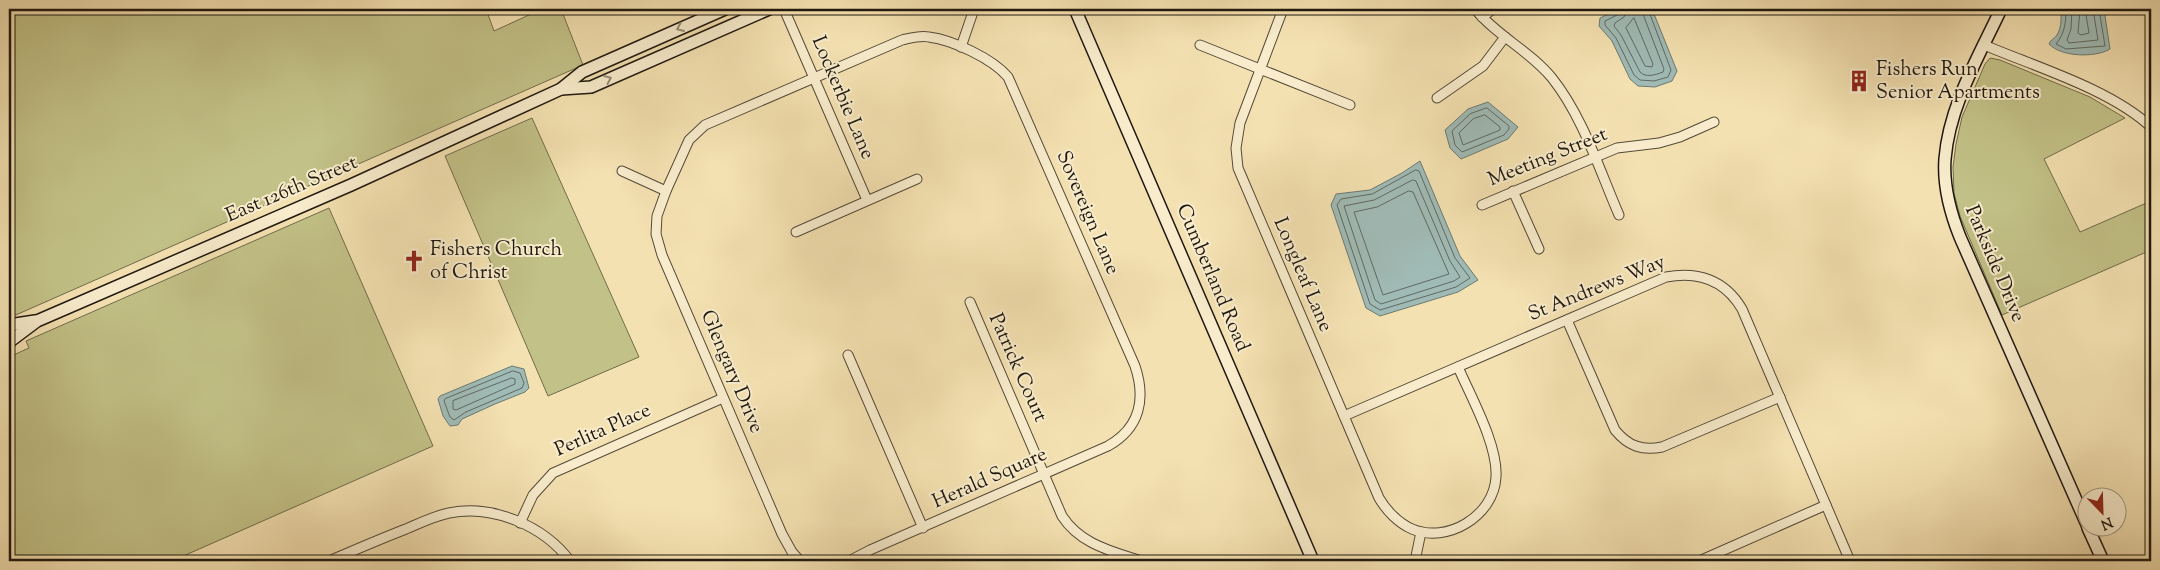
<svg xmlns="http://www.w3.org/2000/svg" width="2160" height="570" font-family="'Sorts Mill Goudy',serif">
<style>
.green{fill:#c2c187;stroke:#706c4b}
.water{fill:#a0bbb6;stroke:#6c7a73}
.lines{fill:none;stroke-linecap:round;stroke-linejoin:round}
.shore{stroke:#606a62;stroke-width:1}
.street-casing{stroke:#544a38;stroke-width:11}
.secondary-casing{stroke:#1f180f;stroke-width:14}
.street{stroke:#f8eccc;stroke-width:9}
.secondary{stroke:#f8eccc;stroke-width:11}
.oneway{stroke:#968d77}
.labels{text-anchor:middle;dominant-baseline:central;stroke-width:4;stroke-linejoin:round;paint-order:stroke}
.poi-label{font-size:20px;fill:#1f180f;stroke:#f8eccc;text-anchor:start}
.street-label{font-size:20px;fill:#1f180f;stroke:#f8eccc}
</style>
<rect width="100%" height="100%" fill="#f4e1b1"/>
<filter id="stains"><feTurbulence type="fractalNoise" baseFrequency=".004" numOctaves="4"/><feColorMatrix values="0 0 0 0 .2 0 0 0 0 .09 0 0 0 0 .02 0 0 0 .5 -.17"/></filter>
<radialGradient id="worn" r=".72"><stop offset=".6" stop-color="#630" stop-opacity="0"/><stop offset="1" stop-color="#630" stop-opacity=".3"/></radialGradient>
<g class="green">
<path d="M9 9H486L494 31 542 9H561L583 65 9 318Z"/>
<path d="M1990 58 2000 60 2090 97 2125 118 2044 159 2080 232 2151 201V250L2002 315 1960 216 1954 193 1953 167 1956 144 1962 117 1985 64Z"/>
<path d="M532 118 639 357 548 396 445 156Z"/>
<path d="M329 208 433 446 172 561H9V357L29 348 26 341Z"/>
</g>
<g class="water">
<path d="M1619 9H1652L1677 71 1672 81 1655 87 1638 86 1630 79 1612 41 1599 26 1600 18Z"/>
<path d="M2061 9H2104L2110 49C2095 58 2061 57 2049 44 2051 39 2054 39 2057 35 2062 27 2061 17 2061 9Z"/>
<path d="M1488 102 1518 127 1508 139 1461 159 1450 148 1445 130 1468 109Z"/>
<path d="M1420 161 1460 256 1478 280 1458 292 1380 316 1366 308 1331 205 1336 194 1370 190 1402 173Z"/>
<path d="M512 366 524 369 529 388 525 392 495 404 462 419 458 425 450 426 443 416 438 399 440 396Z"/>
</g>
<g class="lines">
<g class="shore">
<path d="M1620 9 1619 14 1605 21V25L1616 38 1634 75 1640 80 1654 81 1668 77 1671 70 1648 9"/>
<path d="M1627 9 1624 17 1615 23 1614 26 1621 35 1640 72C1646 78 1655 75 1663 72L1664 69 1641 9"/>
<path d="M2066 9C2066 22 2065 33 2056 44L2066 49 2105 46 2099 9"/>
<path d="M2072 9 2071 29 2067 40 2069 43 2098 40 2093 9"/>
<path d="M2080 9 2078 33 2081 35 2089 33 2085 9"/>
<path d="M1634 18 1653 64 1652 67 1645 66 1626 28Z"/>
<path d="M1487 108 1509 126V129L1504 135 1462 152 1455 145 1452 131 1470 114Z"/>
<path d="M1485 115 1500 127V130L1463 145 1459 133 1473 119Z"/>
<path d="M1416 170 1419 171 1455 258 1470 278 1456 287 1380 310 1370 304 1337 205 1341 199 1372 194Z"/>
<path d="M1413 180 1416 181 1450 261 1460 277 1454 281 1381 304 1375 300 1344 206 1374 200Z"/>
<path d="M1409 191 1413 192 1449 274 1383 295 1354 212 1377 207Z"/>
<path d="M513 371 520 373 524 383 522 388 466 412 454 420 450 417 444 401 445 399Z"/>
<path d="M512 378 515 379V384L456 410 453 409V401Z"/>
</g>
<g class="street-casing">
<g id="street">
<path d="M784 9 867 200"/>
<path d="M1283 9 1240 123 1236 148 1238 168 1379 498C1386 510 1398 523 1412 529 1447 544 1494 516 1496 477 1498 445 1471 397 1458 367"/>
<path d="M1387 9H1388"/>
<path d="M1475 9C1497 36 1530 51 1552 78 1583 117 1599 169 1619 215"/>
<path d="M1482 17 1493 9"/>
<path d="M1200 45 1350 105"/>
<path d="M1984 45C2036 67 2110 89 2151 127"/>
<path d="M961 47 974 9"/>
<path d="M1437 98 1483 66 1505 37"/>
<path d="M622 171 666 191"/>
<path d="M1513 191 1539 249"/>
<path d="M1482 205 1617 148 1659 143 1680 137 1714 122"/>
<path d="M796 232 917 179"/>
<path d="M970 302 1062 516C1080 544 1111 551 1141 561"/>
<path d="M1567 320 1615 430C1628 446 1642 451 1662 447L1780 397"/>
<path d="M848 355 923 528"/>
<path d="M1344 416 1666 277C1698 271 1725 280 1742 309L1850 561"/>
<path d="M520 523 533 495 553 473 723 398"/>
<path d="M329 561C355 550 380 539 406 529 420 523 434 516 449 513 493 504 544 526 570 561"/>
<path d="M800 561 792 552 782 534 662 255 656 234 657 216 666 191 689 140 705 125 902 40C911 38 920 35 929 37 953 40 993 59 1008 77L1135 366C1146 399 1140 428 1108 446L870 550 849 561"/>
<path d="M1415 561 1421 532"/>
<path d="M1699 561 1826 505"/>
</g>
</g>
<g class="secondary-casing">
<g id="secondary">
<path d="M1075 9 1313 561"/>
<path d="M2001 9C1979 56 1949 106 1945 159 1943 186 1950 212 1960 237L2088 527"/>
<path d="M561 89 591 87 769 9"/>
<path d="M9 325 35 321"/>
<path d="M9 342 37 321 351 185 561 89 582 72 725 9"/>
<path d="M2088 528 2103 561"/>
</g>
</g>
<use href="#street" class="street"/>
<use href="#secondary" class="secondary"/>
</g>
<defs><path id="oneway-chevron" d="M-2-3.5L2.5 0L-2 3.5" fill="none" stroke-width="1.6" stroke-linecap="round" stroke-linejoin="round" transform="scale(1.25)"/></defs>
<g class="oneway">
<use href="#oneway-chevron" transform="translate(680 28) rotate(156)"/>
<use href="#oneway-chevron" transform="translate(608 79) rotate(-24)"/>
</g>
<defs>
<g id="building-bare" transform="scale(1.725)"><path d="M-4-6H4V6H1V3H-1V6H-4ZM-2.5-4.3h1.7v1.8h-1.7ZM.8-4.3h1.7v1.8H.8ZM-2.5-1h1.7V.8h-1.7ZM.8-1h1.7V.8H.8Z" fill="#8f2418" stroke="#f8eccc" stroke-width="2.5" paint-order="stroke"/></g>
<g id="church-bare" transform="scale(1.725)"><path d="M-1.2-6h2.4v3.5h3.3v2.4h-3.3V6h-2.4V-.1h-3.3v-2.4h3.3Z" fill="#8f2418" stroke="#f8eccc" stroke-width="2.5" paint-order="stroke"/></g>
</defs>
<g fill-rule="evenodd">
<use href="#building-bare" x="1859" y="81"/>
<use href="#church-bare" x="414" y="261"/>
</g>
<g class="labels">
<g class="poi-label">
<text x="1876" y="70">Fishers Run<tspan x="1876" dy="23">Senior Apartments</tspan></text>
<text x="430" y="250">Fishers Church<tspan x="430" dy="23">of Christ</tspan></text>
</g>
<g class="street-label">
<text transform="translate(842 98) rotate(67)">Lockerbie Lane</text>
<text transform="translate(1548 158) rotate(-22)">Meeting Street</text>
<text transform="translate(292 190) rotate(-23)">East 126th Street</text>
<text transform="translate(1087 213) rotate(67)">Sovereign Lane</text>
<text transform="translate(1994 264) rotate(67)">Parkside Drive</text>
<text transform="translate(1302 275) rotate(67)">Longleaf Lane</text>
<text transform="translate(1212 278) rotate(67)">Cumberland Road</text>
<text transform="translate(1597 289) rotate(-22)">St Andrews Way</text>
<text transform="translate(1017 368) rotate(66)">Patrick Court</text>
<text transform="translate(731 372) rotate(67)">Glengary Drive</text>
<text transform="translate(603 431) rotate(-24)">Perlita Place</text>
<text transform="translate(990 479) rotate(-24)">Herald Square</text>
</g>
</g>
<rect width="2160" height="570" fill="none" stroke="#f4e1b1" stroke-width="30"/>
<rect x="10" y="10" width="2140" height="550" fill="none" stroke="#1f180f" stroke-width="2.5"/>
<rect x="15" y="15" width="2130" height="540" fill="none" stroke="#1f180f"/>
<g transform="translate(2102 512) rotate(157)"><circle r="24" fill="#f8eccc" stroke="#a19780"/>
<path d="M0-4L9 19L0 12L-9 19Z" fill="#8f2418"/>
<text y="-8" font-size="14" font-weight="bold" text-anchor="middle" fill="#1f180f">N</text>
</g>
<rect width="100%" height="100%" filter="url(#stains)"/>
<rect width="100%" height="100%" fill="url(#worn)"/>
</svg>
